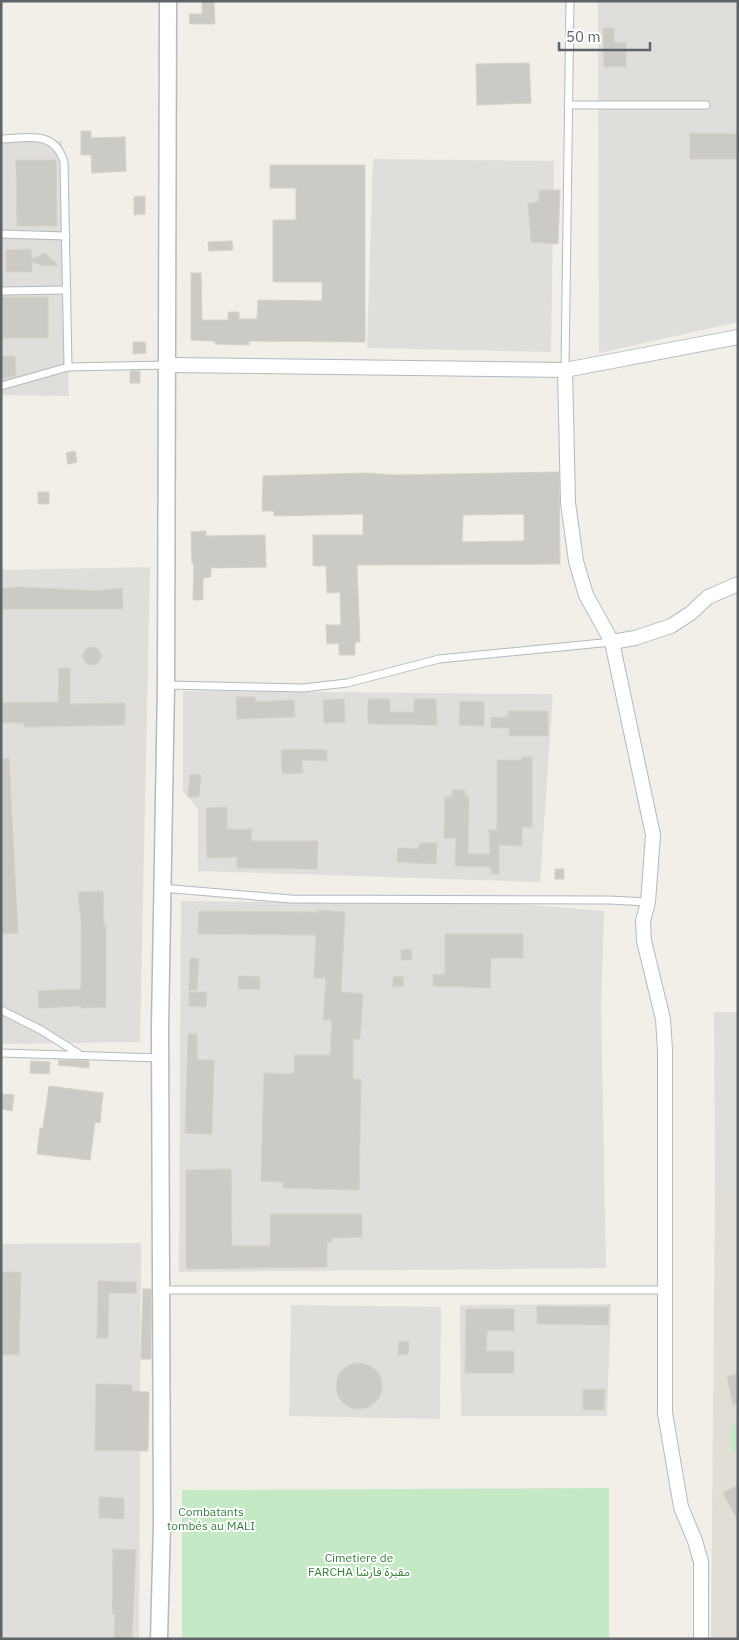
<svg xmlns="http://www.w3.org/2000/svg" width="739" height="1640" font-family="'IBM Plex Sans','Noto Sans Arabic',sans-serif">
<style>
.industrial{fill:#e0deda}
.education{fill:#e1ded6}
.green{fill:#c5e8c5}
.building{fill:#cccac5;stroke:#d6d1c6;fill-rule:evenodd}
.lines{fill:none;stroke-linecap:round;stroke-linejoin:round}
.service-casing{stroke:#b5b8bc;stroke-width:9}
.minor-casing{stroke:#b5b8bc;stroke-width:16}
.tertiary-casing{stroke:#b5b8bc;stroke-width:19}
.service{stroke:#fff;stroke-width:7}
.minor{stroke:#fff;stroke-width:14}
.tertiary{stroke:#fff;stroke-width:16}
.labels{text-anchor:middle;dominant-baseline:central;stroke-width:4;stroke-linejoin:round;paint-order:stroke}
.park-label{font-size:12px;fill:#348238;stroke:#fff}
</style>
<rect width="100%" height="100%" fill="#f1efe8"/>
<g class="industrial">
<path d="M598 1H738V322L599 353Z"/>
<path d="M62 141 69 396 1 395V142Z"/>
<path d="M373 159 554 161 551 352 367 348Z"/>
<path d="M150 567 140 1042 1 1044V570Z"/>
<path d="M183 691 553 694 540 882 198 871V809L183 791Z"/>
<path d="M181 901 519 904 604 911 601 1009 606 1268 179 1272Z"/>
<path d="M714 1012H738V1189H715Z"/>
<path d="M141 1243 139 1639H1V1244Z"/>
<path d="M611 1304 607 1416H461L460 1305Z"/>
<path d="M291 1305 441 1307 440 1419 289 1416Z"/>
</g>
<path class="education" d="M715 1189H738V1639H711Z"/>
<g class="green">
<path d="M738 1412V1452L732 1453 730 1436Z"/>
<path d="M609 1488V1639H182V1490Z"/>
</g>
<g class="building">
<path d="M202 1H214L215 24H190L189 14H202Z"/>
<path d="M603 28H614V42L626 43V67H604Z"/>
<path d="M529 63 531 103 477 105 476 64Z"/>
<path d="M81 131H91V138L125 137 126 171 92 173 91 155H81Z"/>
<path d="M690 133 738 134V159H690Z"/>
<path d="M16 160H56L57 226H17Z"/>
<path d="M270 165H365V342L249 341V345L215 344V341L191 340V273H201L202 320H228V312H239V319H257L258 300 322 301V282H273V220H296V188H270Z"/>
<path d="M539 190H560L558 244 531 242 528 204 539 201Z"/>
<path d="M145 196V214L134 215V197Z"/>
<path d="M232 241 233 250 209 251 208 242Z"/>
<path d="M31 249 32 259 45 253 58 265 44 266 32 262V272H6V250Z"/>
<rect x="1" y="297" width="47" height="41"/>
<path d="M133 342H145L146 353 133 354Z"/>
<path d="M1 356H15L16 376 1 379Z"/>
<rect x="130" y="371" width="10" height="12"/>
<path d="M75 451 77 462 68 464 66 453Z"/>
<path d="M559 472 560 564 357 565 360 642H355V655H339V643L327 644 326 625H341L340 592 327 593 326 566H313V535H363V514L274 516V511H262L263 476 365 473 396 475ZM524 514V541L462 542 463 515Z"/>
<rect x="38" y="492" width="11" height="12"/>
<path d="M206 531V536L265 535 266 567 211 568V577L203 578V600H193L194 563 192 564 191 532Z"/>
<path d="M22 587 97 591 122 588 123 609H1V588Z"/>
<circle cx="92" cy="656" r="9"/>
<path d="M59 668H70V704L125 703V725L24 727V723H1V703L58 702Z"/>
<path d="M236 697H255V702L294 700 295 717 237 719Z"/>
<path d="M344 699 345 723H324L323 700Z"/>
<path d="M368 699H390V712H414V699H436L437 725 368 724Z"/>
<path d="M460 701 484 702V726L459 725Z"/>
<path d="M508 711H548V736H509V728H491V717H508Z"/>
<path d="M300 749 327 750V761L302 760 303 773 282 774 281 750Z"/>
<path d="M522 757H532V827H522V846L499 845V874H491V867L455 866 456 838H444L445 797H452V790H465V797H469L468 854H490L489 830H497V760H522Z"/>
<path d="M9 758 18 933 1 934V759Z"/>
<path d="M190 774 201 775 199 797H188Z"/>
<path d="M227 807V829H252L251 841H318L317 869 237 868V857L207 858 206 808Z"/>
<path d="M420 843H437L436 864 397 862 398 848 418 849Z"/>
<rect x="555" y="869" width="9" height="10"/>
<path d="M103 891 104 926H106V1007L81 1008V1006L39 1008 38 991 81 989V922L78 892Z"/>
<path d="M318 910 345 912 341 992 363 994 360 1039H353V1079H361L359 1190 283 1188V1182L261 1181 264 1073 294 1074V1055H330L332 1020H323L326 978H314L316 935 198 934 199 911 318 912Z"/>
<path d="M445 934H523V958H491L490 988 433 986V975L445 974Z"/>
<path d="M411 949 412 960H401V950Z"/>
<path d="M190 958 199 959 197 990H189Z"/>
<path d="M238 976 260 977V989H238Z"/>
<path d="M403 976 404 986 393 987V977Z"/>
<path d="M189 992H207L206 1007 189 1006Z"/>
<path d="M188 1034H197V1060H214L212 1134 185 1133Z"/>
<path d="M59 1060 89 1061V1068L58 1065Z"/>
<path d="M31 1061 50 1062 49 1074 30 1073Z"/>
<path d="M49 1086 103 1093 100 1123 95 1122 90 1160 37 1154 40 1128H43Z"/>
<path d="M1 1094 14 1095 12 1111 1 1109Z"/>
<path d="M231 1169 232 1246H270V1214H362V1237L332 1238V1242H327V1267L186 1269V1170Z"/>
<path d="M1 1272H21L19 1355H1Z"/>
<path d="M98 1281 136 1282V1293H109L108 1338H97Z"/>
<path d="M143 1289H151V1359H141Z"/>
<path d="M537 1306 609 1307 608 1325 537 1324Z"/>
<path d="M466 1309H514V1331H487L486 1351H514V1373H465Z"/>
<path d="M399 1341H409L408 1355H398Z"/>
<circle cx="359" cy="1386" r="23"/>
<path d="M738 1374V1404L733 1405 727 1376Z"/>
<path d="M96 1384 132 1385V1391L149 1392 148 1451H95Z"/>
<path d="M583 1389H605L604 1410H583Z"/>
<path d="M738 1485V1521L723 1493Z"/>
<path d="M99 1497 124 1498V1519L99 1518Z"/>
<path d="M113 1549 136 1550 132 1639H114L115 1614H112Z"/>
</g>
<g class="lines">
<g class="service-casing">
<g id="service">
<path d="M568 105H706"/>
<path d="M1 139C28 138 55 130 64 162L68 367"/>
<path d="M1 234 66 236"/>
<path d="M1 291 67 290"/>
<path d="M565 370 570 1"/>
<path d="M1 386 68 367 168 365"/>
<path d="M167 685 303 688 347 683 439 659 612 642"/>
<path d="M161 888 291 899 609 900 648 902"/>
<path d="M1 1010 41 1030 79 1054"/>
<path d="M1 1053 160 1058"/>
<path d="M162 1290H665"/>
</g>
</g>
<g class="minor-casing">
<g id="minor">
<path d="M169 365 565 370 738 337"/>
<path d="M565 370 568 503 576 561 586 595 612 642 653 835 648 902 643 921 644 941 663 1019 665 1050V1413L681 1507 695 1541 701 1562V1639"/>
<path d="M612 642 635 638 671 626 691 613 708 597 738 584"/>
</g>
</g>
<g class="tertiary-casing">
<path id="tertiary" d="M159 1639 162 1523 160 1028 166 685 168 1"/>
</g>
<use href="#service" class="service"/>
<use href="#minor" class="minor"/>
<use href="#tertiary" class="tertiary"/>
</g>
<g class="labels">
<g class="park-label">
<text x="211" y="1511">Combatants<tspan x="211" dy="14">tombés au MALI</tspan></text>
<text x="359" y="1557">Cimetiere de<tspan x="359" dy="14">FARCHA مقبرة فارشا</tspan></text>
</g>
</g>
<rect width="739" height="1640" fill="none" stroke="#5f6368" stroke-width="5"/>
<path d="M559 42v8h91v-8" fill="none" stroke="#5f6368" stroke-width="2.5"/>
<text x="566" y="42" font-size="15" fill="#5f6368" stroke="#ffffff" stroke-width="4" paint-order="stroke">50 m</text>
</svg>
